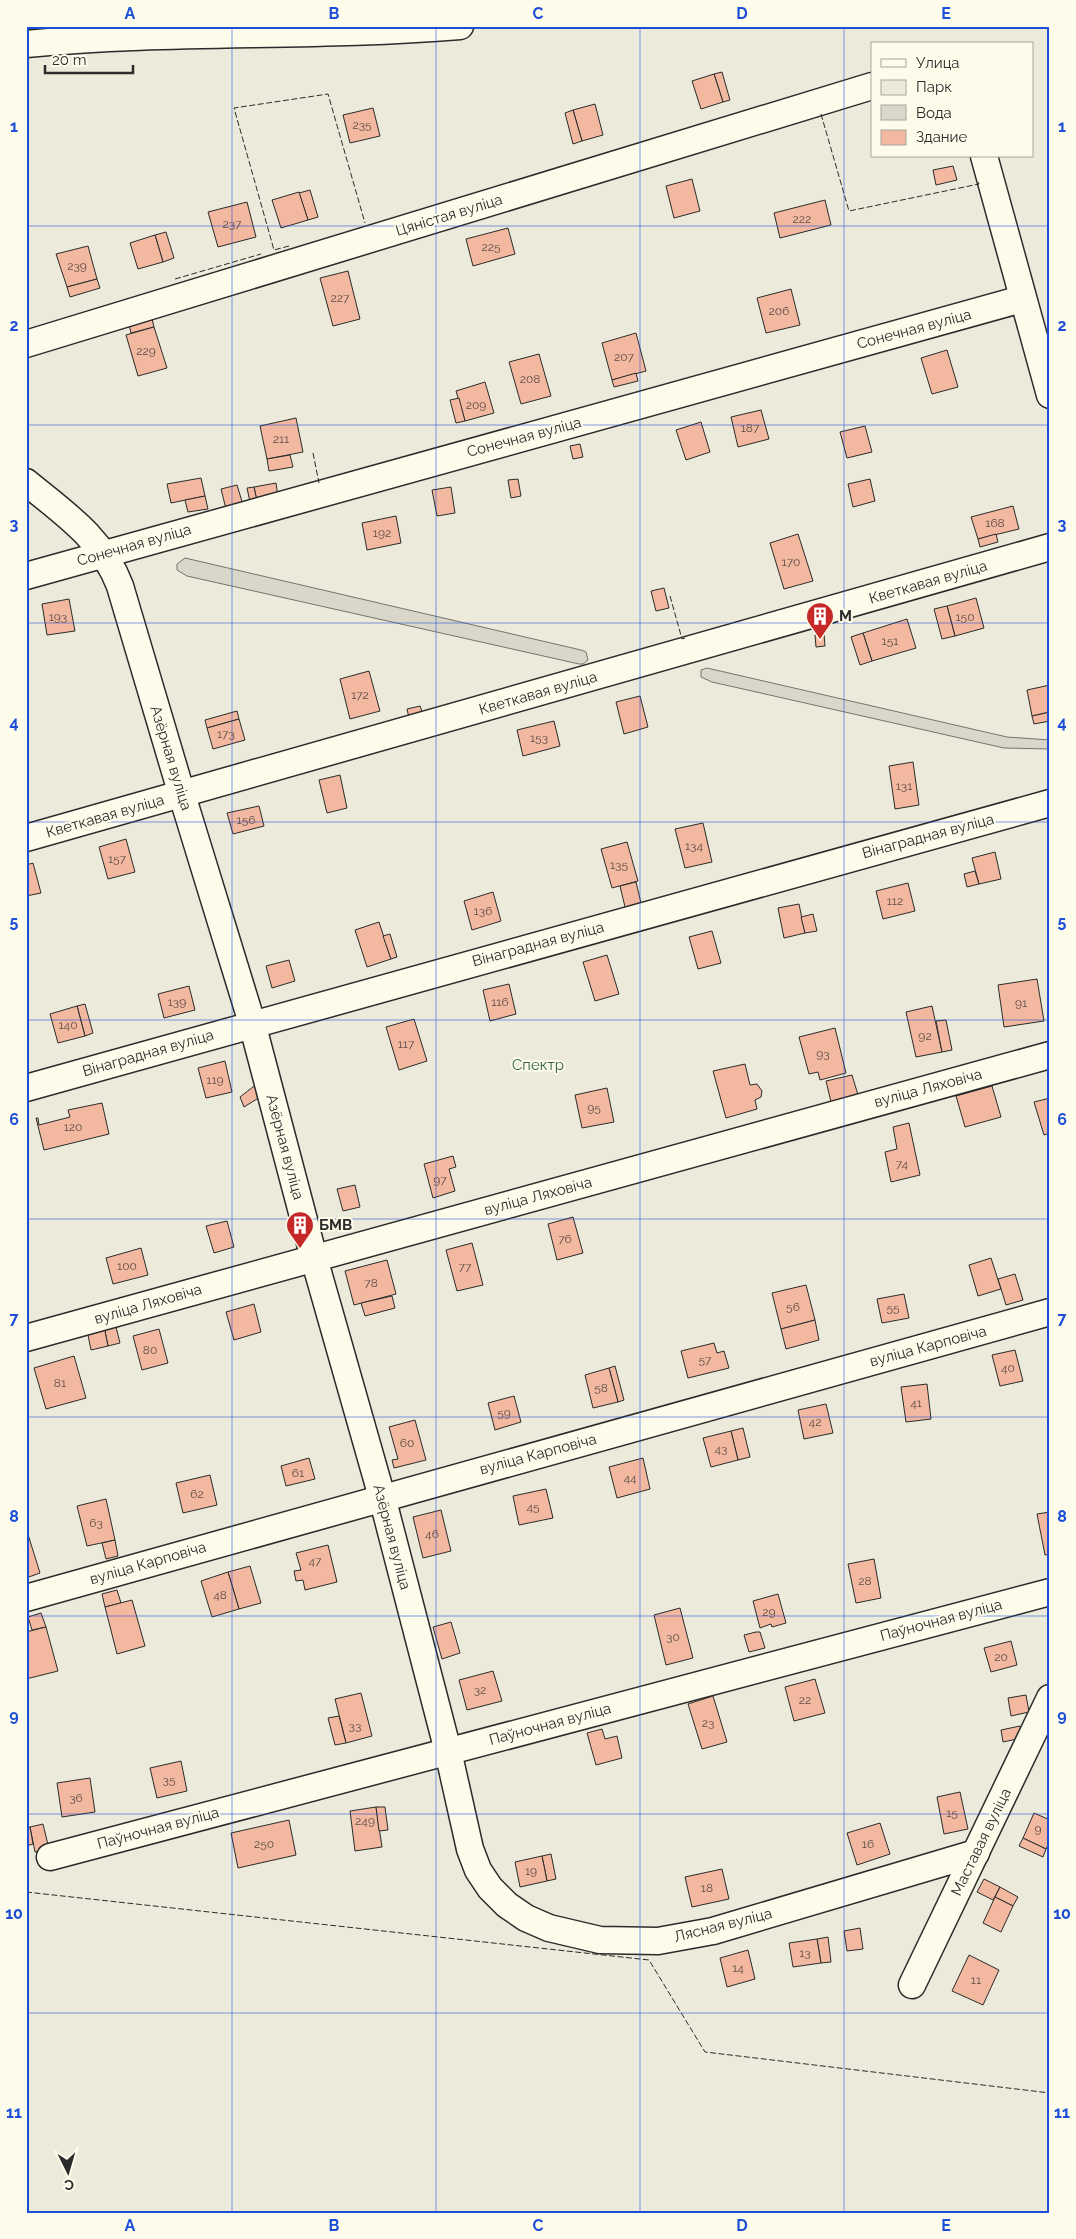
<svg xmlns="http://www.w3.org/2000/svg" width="1076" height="2239" font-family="Raleway,sans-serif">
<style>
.green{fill:#ecebdb;stroke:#74746e;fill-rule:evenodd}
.water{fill:#d8d7c9;stroke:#74746e}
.building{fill:#f2b8a0;stroke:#2b2b2b}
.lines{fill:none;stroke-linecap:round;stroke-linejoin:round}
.minor-casing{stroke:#2b2b2b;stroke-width:29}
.minor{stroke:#fdfbea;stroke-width:26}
.fence{stroke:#2b2b2b;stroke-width:1;stroke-dasharray:6 2.5;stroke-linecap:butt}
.grid{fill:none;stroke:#1d4ed8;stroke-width:1;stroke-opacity:0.55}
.labels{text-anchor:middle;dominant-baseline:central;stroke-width:4;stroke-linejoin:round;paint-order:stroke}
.number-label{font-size:12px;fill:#5d4e48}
.street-label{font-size:15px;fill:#2b2b2b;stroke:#fdfbea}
.poi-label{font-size:15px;font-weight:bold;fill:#2b2b2b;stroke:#fdfbea;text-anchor:start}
.park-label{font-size:15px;fill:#34623c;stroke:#fdfbea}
.neatline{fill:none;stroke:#1d4ed8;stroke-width:2}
.grid-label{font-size:16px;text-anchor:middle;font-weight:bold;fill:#1d4ed8}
</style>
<rect width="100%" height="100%" fill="#fdfbea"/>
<path class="green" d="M460 26H1050V2213H26V44ZM872 44H1032V156H872Z"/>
<g class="water">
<path d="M185 558 581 650 586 652 588 660 583 664H579L187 576 177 570V564Z"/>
<path d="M707 668 1007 737 1050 740V749L1004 748 712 682 701 677V670Z"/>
</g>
<g class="building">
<path d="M722 72 730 100 723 102 714 74Z"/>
<path d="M714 74 723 102 701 109 692 81Z"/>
<path d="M595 104 603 135 582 141 573 110Z"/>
<path d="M373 108 380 136 350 143 343 115Z"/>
<path d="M573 110 582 141 573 144 565 113Z"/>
<path d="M953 166 957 180 936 185 933 170Z"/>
<path d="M692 179 700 211 674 218 666 186Z"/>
<path d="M310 190 318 217 308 220 299 193Z"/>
<path d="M299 192 308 220 281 228 272 200Z"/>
<path d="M825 200 831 225 780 238 774 213Z"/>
<path d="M247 202 256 237 218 247 208 212Z"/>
<path d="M508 228 515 254 473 266 466 239Z"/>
<path d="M166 232 174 258 163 262 155 235Z"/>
<path d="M155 235 163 262 138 269 130 243Z"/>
<path d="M88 246 97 279 67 287 56 254Z"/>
<path d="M348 271 360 319 333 326 320 278Z"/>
<path d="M97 279 100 288 70 297 67 287Z"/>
<path d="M791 289 800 325 766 333 757 298Z"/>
<path d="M151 315 154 327 131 333 128 321Z"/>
<path d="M154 327 167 368 138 376 126 335Z"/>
<path d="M636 333 646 371 612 380 602 343Z"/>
<path d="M947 350 958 387 932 394 921 358Z"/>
<path d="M539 354 551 396 521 404 509 362Z"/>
<path d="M636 373 638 381 614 387 612 380Z"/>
<path d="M485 382 494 413 465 421 456 391Z"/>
<path d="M459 398 465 421 456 423 450 400Z"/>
<path d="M761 410 769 439 738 447 731 417Z"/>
<path d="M296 418 303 452 267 459 260 426Z"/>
<path d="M701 422 710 452 686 460 676 430Z"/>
<path d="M865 426 872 452 847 458 840 432Z"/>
<path d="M580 444 583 457 573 459 570 446Z"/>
<path d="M290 455 293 467 269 471 267 459Z"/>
<path d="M201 478 205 496 171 503 167 484Z"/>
<path d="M518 479 521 496 511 498 508 480Z"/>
<path d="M870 479 875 501 853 507 848 484Z"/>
<path d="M276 483 278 497 257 501 254 487Z"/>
<path d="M237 485 244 508 227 513 221 489Z"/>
<path d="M254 487 257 501 250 502 247 488Z"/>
<path d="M451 487 455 513 437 516 432 490Z"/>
<path d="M205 496 208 509 188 512 185 500Z"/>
<path d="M1013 506 1019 529 978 539 971 517Z"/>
<path d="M396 516 401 543 367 550 362 523Z"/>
<path d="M798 534 813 581 784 589 770 543Z"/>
<path d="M996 534 998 542 980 547 978 539Z"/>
<path d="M664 588 669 608 656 611 651 591Z"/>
<path d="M976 598 984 628 955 636 947 606Z"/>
<path d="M69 599 75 631 47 635 42 604Z"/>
<path d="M947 606 955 636 942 639 934 609Z"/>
<path d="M907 619 916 648 872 661 863 633Z"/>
<path d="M863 633 872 661 860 665 851 637Z"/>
<path d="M824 634 825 646 816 647 815 635Z"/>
<path d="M369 671 380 711 350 719 340 679Z"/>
<path d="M1050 685V712L1032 716 1027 690Z"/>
<path d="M640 696 648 727 624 734 616 702Z"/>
<path d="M420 706 423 714 409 718 407 709Z"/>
<path d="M237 711 239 719 207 728 205 720Z"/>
<path d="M1050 712V721L1034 724 1032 716Z"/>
<path d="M239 719 245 740 213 749 207 728Z"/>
<path d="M554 721 560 746 523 756 517 730Z"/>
<path d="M913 762 919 805 895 809 889 766Z"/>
<path d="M340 775 347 808 327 813 319 780Z"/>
<path d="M259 806 264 826 233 834 227 813Z"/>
<path d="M703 823 712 862 685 868 675 829Z"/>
<path d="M126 839 135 872 108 879 99 847Z"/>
<path d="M627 842 638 881 612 888 601 849Z"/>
<path d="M995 852 1001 879 979 884 972 858Z"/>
<path d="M33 863 41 893 26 896V865Z"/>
<path d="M975 871 979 884 967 887 964 874Z"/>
<path d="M636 882 642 907 626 911 620 886Z"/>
<path d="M908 883 915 911 883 919 876 891Z"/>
<path d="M493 892 501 921 472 930 464 901Z"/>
<path d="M799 904 805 933 784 938 778 908Z"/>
<path d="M813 914 817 931 805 933 801 917Z"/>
<path d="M379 922 391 959 367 967 355 930Z"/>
<path d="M712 931 721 963 698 969 689 937Z"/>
<path d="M390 934 397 957 391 959 383 936Z"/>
<path d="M607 955 619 994 595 1001 583 962Z"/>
<path d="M289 960 295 981 272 988 266 966Z"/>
<path d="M1037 979 1044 1021 1004 1027 998 985Z"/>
<path d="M509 984 516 1014 490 1021 483 990Z"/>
<path d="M189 986 195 1010 164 1018 158 994Z"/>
<path d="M85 1004 93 1033 85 1036 77 1006Z"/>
<path d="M77 1006 85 1036 58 1043 50 1014Z"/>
<path d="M932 1006 942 1052 916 1057 906 1012Z"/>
<path d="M414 1019 427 1061 399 1070 386 1027Z"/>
<path d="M946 1020 952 1050 942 1052 936 1021Z"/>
<path d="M835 1028 846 1073 820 1080 818 1072 809 1074 799 1037Z"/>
<path d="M225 1061 232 1092 206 1098 198 1068Z"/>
<path d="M745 1064 750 1085 757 1084 762 1091 761 1097 755 1100 757 1109 726 1118 713 1071Z"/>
<path d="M852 1075 858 1095 831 1102 826 1081Z"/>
<path d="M262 1080 265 1094 244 1107 240 1097Z"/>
<path d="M992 1086 1001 1117 965 1127 956 1096Z"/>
<path d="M607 1088 614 1122 582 1128 575 1095Z"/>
<path d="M1050 1098V1133L1044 1135 1034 1102Z"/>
<path d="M102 1103 109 1134 44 1150 36 1118H38L39 1125 70 1117 68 1110Z"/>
<path d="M909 1123 920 1175 891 1182 885 1152 897 1149 893 1127Z"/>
<path d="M453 1156 456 1167 449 1169 455 1191 433 1198 424 1164Z"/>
<path d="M355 1185 360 1207 343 1211 337 1189Z"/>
<path d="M573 1217 583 1253 557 1260 548 1224Z"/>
<path d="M227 1221 234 1247 214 1253 206 1226Z"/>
<path d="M472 1243 483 1285 457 1291 446 1250Z"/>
<path d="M141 1248 148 1275 113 1284 106 1258Z"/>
<path d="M991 1258 1001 1289 978 1296 969 1265Z"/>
<path d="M387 1260 396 1294 354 1305 345 1271Z"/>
<path d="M1015 1274 1023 1300 1006 1305 998 1279Z"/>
<path d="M806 1285 815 1320 781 1329 772 1293Z"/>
<path d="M904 1294 909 1318 882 1323 877 1299Z"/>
<path d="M392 1296 395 1308 365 1316 361 1303Z"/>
<path d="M254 1304 261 1332 234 1340 226 1312Z"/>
<path d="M815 1320 819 1340 786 1349 781 1329Z"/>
<path d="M115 1323 120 1343 108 1346 104 1326Z"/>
<path d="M104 1326 108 1346 91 1350 87 1330Z"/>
<path d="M159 1329 168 1363 142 1370 133 1336Z"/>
<path d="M714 1343 717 1353 724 1351 729 1368 688 1378 681 1351Z"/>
<path d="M1015 1350 1023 1381 1000 1386 992 1355Z"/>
<path d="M74 1356 86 1398 46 1409 34 1368Z"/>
<path d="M615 1366 624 1400 618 1402 609 1368Z"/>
<path d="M609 1368 618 1402 593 1408 585 1375Z"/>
<path d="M927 1384 931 1419 906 1422 901 1387Z"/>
<path d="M514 1396 521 1422 495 1430 488 1403Z"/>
<path d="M826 1404 833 1433 804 1439 798 1410Z"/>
<path d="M415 1420 426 1460 394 1468 392 1460 398 1459 389 1427Z"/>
<path d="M743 1428 750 1457 738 1460 731 1431Z"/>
<path d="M731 1431 738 1460 711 1467 703 1438Z"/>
<path d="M309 1458 315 1479 286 1486 281 1466Z"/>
<path d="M643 1458 650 1489 617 1498 609 1467Z"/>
<path d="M210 1475 217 1505 183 1513 176 1483Z"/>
<path d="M546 1489 553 1518 519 1525 513 1496Z"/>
<path d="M106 1499 115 1540 87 1546 77 1506Z"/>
<path d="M441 1510 451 1551 423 1558 413 1517Z"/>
<path d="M1050 1512V1554L1045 1555 1037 1514Z"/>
<path d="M26 1528 40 1573 26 1578Z"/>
<path d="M115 1540 118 1556 106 1559 102 1543Z"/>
<path d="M328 1545 337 1582 305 1590 303 1580 296 1581 294 1571 301 1570 296 1553Z"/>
<path d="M874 1559 881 1598 856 1603 848 1564Z"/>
<path d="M250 1566 261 1603 239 1609 228 1572Z"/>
<path d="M228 1572 239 1609 212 1617 201 1581Z"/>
<path d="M117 1590 121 1603 105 1607 102 1594Z"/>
<path d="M778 1594 786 1623 772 1627 771 1624 760 1628 753 1601Z"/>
<path d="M132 1600 145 1646 117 1654 105 1607Z"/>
<path d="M680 1608 693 1658 666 1665 654 1615Z"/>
<path d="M41 1613 46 1627 32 1630 28 1617Z"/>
<path d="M451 1622 460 1653 442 1659 433 1627Z"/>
<path d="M46 1627 58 1671 26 1679V1632Z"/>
<path d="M756 1632H760L765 1648 749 1652 744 1635Z"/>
<path d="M1011 1641 1017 1665 991 1672 984 1648Z"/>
<path d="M493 1671 502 1701 467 1710 459 1680Z"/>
<path d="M815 1679 825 1713 794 1721 785 1687Z"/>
<path d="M361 1693 372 1736 346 1743 335 1699Z"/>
<path d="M1026 1695 1029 1712 1011 1716 1008 1698Z"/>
<path d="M713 1696 727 1742 702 1749 688 1704Z"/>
<path d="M339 1716 346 1743 335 1745 328 1718Z"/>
<path d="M1020 1726 1022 1738 1003 1742 1001 1730Z"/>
<path d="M602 1729 605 1739 617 1736 622 1758 596 1765 587 1733Z"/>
<path d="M181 1761 187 1791 157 1798 150 1768Z"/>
<path d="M90 1778 95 1812 62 1817 57 1783Z"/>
<path d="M960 1792 968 1829 944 1834 937 1797Z"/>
<path d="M376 1807 382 1847 355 1851 350 1811Z"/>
<path d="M376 1807H385L388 1830 379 1831Z"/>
<path d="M1034 1813 1050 1820V1841L1046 1849 1023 1838Z"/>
<path d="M289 1820 296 1855 238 1868 231 1833Z"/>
<path d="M880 1823 890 1854 857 1865 847 1833Z"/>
<path d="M43 1824 49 1849 35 1852 30 1827Z"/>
<path d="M30 1827 33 1844 26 1846V1828Z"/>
<path d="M1023 1838 1046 1849 1043 1857 1019 1846Z"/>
<path d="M551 1854 556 1879 547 1881 542 1856Z"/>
<path d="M542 1856 547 1881 520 1887 515 1862Z"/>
<path d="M722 1869 729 1899 692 1907 685 1877Z"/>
<path d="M984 1879 1000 1887 993 1900 977 1892Z"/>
<path d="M1000 1887 1018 1897 1013 1906 995 1897Z"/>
<path d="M995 1897 1013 1906 1001 1932 983 1923Z"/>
<path d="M860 1928 863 1949 847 1951 844 1931Z"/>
<path d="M828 1937 831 1962 821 1963 817 1939Z"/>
<path d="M817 1939 821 1963 793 1967 789 1943Z"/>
<path d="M748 1950 755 1979 727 1987 720 1958Z"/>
<path d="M969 1955 999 1970 983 2005 952 1991Z"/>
</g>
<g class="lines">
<g class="minor-casing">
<g id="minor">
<path d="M26 44C170 30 315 38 460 26"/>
<path d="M984 156 1050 395"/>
<path d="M26 344 872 86"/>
<path d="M26 482C65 514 102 538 120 586L182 795 252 1023 314 1258 382 1497 448 1751 470 1849 478 1870 490 1888 507 1905 526 1918 549 1928 600 1940 658 1941 713 1931 976 1853"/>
<path d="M26 576 1022 299"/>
<path d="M26 838 1050 547"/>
<path d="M26 1088 1050 803"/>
<path d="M26 1338 1050 1055"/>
<path d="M26 1598 1050 1312"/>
<path d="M50 1857 1050 1592"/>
<path d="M912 1985 1050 1698"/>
</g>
</g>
<use href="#minor" class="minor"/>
<g class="fence">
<path d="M821 114 849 211 979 184 978 181"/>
<path d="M289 246 274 250 234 108 328 94 365 223"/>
<path d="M175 279 261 254"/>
<path d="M313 453 319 483"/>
<path d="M670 596 682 639 685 638"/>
<path d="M26 1892 649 1960 705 2052 1050 2093"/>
</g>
</g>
<path class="grid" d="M232 26V2213M436 26V2213M640 26V2213M844 26V2213M26 226H1050M26 425H1050M26 623H1050M26 822H1050M26 1020H1050M26 1219H1050M26 1417H1050M26 1616H1050M26 1814H1050M26 2013H1050"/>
<defs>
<g id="building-pin" transform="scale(1.4375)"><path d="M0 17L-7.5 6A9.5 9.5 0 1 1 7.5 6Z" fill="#c62828" stroke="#fdfbea"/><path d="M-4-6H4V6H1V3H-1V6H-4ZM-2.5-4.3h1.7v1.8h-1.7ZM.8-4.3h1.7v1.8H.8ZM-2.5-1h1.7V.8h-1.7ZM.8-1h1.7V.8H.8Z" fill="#fff"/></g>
</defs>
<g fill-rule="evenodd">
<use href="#building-pin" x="820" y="616"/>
<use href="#building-pin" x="300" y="1225"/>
</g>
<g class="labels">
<g class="number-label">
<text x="362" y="125">235</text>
<text x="802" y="219">222</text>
<text x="232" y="224">237</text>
<text x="491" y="247">225</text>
<text x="77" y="266">239</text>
<text x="340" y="298">227</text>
<text x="779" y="311">206</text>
<text x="146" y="351">229</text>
<text x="624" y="357">207</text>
<text x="530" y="379">208</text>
<text x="476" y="405">209</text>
<text x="750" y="428">187</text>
<text x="281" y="439">211</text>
<text x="995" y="523">168</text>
<text x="382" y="533">192</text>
<text x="791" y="562">170</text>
<text x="58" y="617">193</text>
<text x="965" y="617">150</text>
<text x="890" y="641">151</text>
<text x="360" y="695">172</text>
<text x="226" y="734">173</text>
<text x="539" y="738">153</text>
<text x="904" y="786">131</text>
<text x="246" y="820">156</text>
<text x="694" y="846">134</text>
<text x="117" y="859">157</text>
<text x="619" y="865">135</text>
<text x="895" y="901">112</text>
<text x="483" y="911">136</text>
<text x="177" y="1002">139</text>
<text x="500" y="1002">116</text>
<text x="1021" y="1003">91</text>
<text x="68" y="1025">140</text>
<text x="925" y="1036">92</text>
<text x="406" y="1044">117</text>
<text x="823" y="1054">93</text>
<text x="215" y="1080">119</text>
<text x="594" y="1108">95</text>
<text x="73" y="1127">120</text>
<text x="902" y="1164">74</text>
<text x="440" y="1180">97</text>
<text x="565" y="1239">76</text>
<text x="127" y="1266">100</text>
<text x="465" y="1267">77</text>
<text x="371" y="1283">78</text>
<text x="793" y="1307">56</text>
<text x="893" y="1308">55</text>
<text x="150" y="1350">80</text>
<text x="705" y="1360">57</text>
<text x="1008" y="1368">40</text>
<text x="60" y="1383">81</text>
<text x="601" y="1388">58</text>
<text x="916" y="1403">41</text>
<text x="504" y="1413">59</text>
<text x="815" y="1422">42</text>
<text x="407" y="1443">60</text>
<text x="721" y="1449">43</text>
<text x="298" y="1473">61</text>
<text x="630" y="1478">44</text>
<text x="197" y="1494">62</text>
<text x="533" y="1507">45</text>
<text x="96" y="1523">63</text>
<text x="432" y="1534">46</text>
<text x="315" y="1561">47</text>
<text x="865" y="1581">28</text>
<text x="220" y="1595">48</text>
<text x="769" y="1612">29</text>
<text x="673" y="1637">30</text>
<text x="1001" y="1657">20</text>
<text x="480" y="1690">32</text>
<text x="805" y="1700">22</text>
<text x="708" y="1723">23</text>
<text x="355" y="1726">33</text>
<text x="169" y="1780">35</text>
<text x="76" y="1798">36</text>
<text x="952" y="1813">15</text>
<text x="365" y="1821">249</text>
<text x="1038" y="1829">9</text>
<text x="264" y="1844">250</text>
<text x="868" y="1844">16</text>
<text x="531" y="1871">19</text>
<text x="707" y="1888">18</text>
<text x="805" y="1953">13</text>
<text x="738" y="1968">14</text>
<text x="976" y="1980">11</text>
</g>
<g class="street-label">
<text transform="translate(449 215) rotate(-17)">Цяністая вуліца</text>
<text transform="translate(914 329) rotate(-15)">Сонечная вуліца</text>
<text transform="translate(524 437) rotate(-15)">Сонечная вуліца</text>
<text transform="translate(134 545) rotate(-16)">Сонечная вуліца</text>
<text transform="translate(928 582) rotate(-16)">Кветкавая вуліца</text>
<text transform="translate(538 693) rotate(-16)">Кветкавая вуліца</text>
<text transform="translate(171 758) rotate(73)">Азёрная вуліца</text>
<text transform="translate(105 816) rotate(-16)">Кветкавая вуліца</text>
<text transform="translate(928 836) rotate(-15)">Вінаградная вуліца</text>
<text transform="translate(538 944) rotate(-15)">Вінаградная вуліца</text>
<text transform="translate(148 1053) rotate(-16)">Вінаградная вуліца</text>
<text transform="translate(928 1088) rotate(-15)">вуліца Ляховіча</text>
<text transform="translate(285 1147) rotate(75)">Азёрная вуліца</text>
<text transform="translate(538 1196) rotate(-15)">вуліца Ляховіча</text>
<text transform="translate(148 1304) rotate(-16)">вуліца Ляховіча</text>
<text transform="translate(928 1346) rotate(-15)">вуліца Карповіча</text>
<text transform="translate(538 1454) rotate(-15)">вуліца Карповіча</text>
<text transform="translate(392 1537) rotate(75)">Азёрная вуліца</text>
<text transform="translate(148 1563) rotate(-16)">вуліца Карповіча</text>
<text transform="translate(941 1620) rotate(-15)">Паўночная вуліца</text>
<text transform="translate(550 1724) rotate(-15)">Паўночная вуліца</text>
<text transform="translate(158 1828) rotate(-15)">Паўночная вуліца</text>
<text transform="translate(981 1842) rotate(-64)">Маставая вуліца</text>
<text transform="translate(723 1925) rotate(-14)">Лясная вуліца</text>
</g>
<g class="poi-label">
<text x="839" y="616">М</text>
<text x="319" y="1225">БМВ</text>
</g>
<g class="park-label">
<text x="538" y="1065">Спектр</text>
</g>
</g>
<rect width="1076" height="2239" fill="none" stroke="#fdfbea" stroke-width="55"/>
<rect x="871" y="42" width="162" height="115" fill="#fdfbea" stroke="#a9a89e"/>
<rect x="881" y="59" width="25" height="8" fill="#fdfbea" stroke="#a9a89e"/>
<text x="916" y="68" font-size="15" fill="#2b2b2b">Улица</text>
<rect x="881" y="80" width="25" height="15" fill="#ecebdb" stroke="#a9a89e"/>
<text x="916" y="92" font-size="15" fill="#2b2b2b">Парк</text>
<rect x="881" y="105" width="25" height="15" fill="#d8d7c9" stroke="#a9a89e"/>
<text x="916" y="118" font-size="15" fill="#2b2b2b">Вода</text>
<rect x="881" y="130" width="25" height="15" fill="#f2b8a0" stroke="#a9a89e"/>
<text x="916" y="142" font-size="15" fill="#2b2b2b">Здание</text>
<g transform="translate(68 2172) rotate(175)" stroke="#fdfbea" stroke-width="4" paint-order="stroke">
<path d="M0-4L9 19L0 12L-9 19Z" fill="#2b2b2b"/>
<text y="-8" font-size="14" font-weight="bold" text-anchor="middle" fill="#2b2b2b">С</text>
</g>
<path d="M45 65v8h88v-8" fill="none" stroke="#2b2b2b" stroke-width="2.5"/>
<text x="52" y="65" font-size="15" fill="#2b2b2b" stroke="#fdfbea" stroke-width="4" paint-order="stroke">20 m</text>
<rect x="28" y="28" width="1020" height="2184" class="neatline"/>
<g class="grid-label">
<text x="130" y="19">A</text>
<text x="334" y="19">B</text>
<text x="538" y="19">C</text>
<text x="742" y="19">D</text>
<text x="946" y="19">E</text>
<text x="14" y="132">1</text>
<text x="1062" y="132">1</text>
<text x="14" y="331">2</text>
<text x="1062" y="331">2</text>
<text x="14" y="530">3</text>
<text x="1062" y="530">3</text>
<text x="14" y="728">4</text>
<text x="1062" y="728">4</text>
<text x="14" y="927">5</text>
<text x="1062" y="927">5</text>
<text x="14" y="1125">6</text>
<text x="1062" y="1125">6</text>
<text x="14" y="1324">7</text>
<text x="1062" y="1324">7</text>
<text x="14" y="1522">8</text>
<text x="1062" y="1522">8</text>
<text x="14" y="1721">9</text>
<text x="1062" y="1721">9</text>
<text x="14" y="1919">10</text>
<text x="1062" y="1919">10</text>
<text x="14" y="2118">11</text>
<text x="1062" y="2118">11</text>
<text x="130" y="2231">A</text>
<text x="334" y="2231">B</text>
<text x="538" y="2231">C</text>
<text x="742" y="2231">D</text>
<text x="946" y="2231">E</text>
</g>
</svg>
